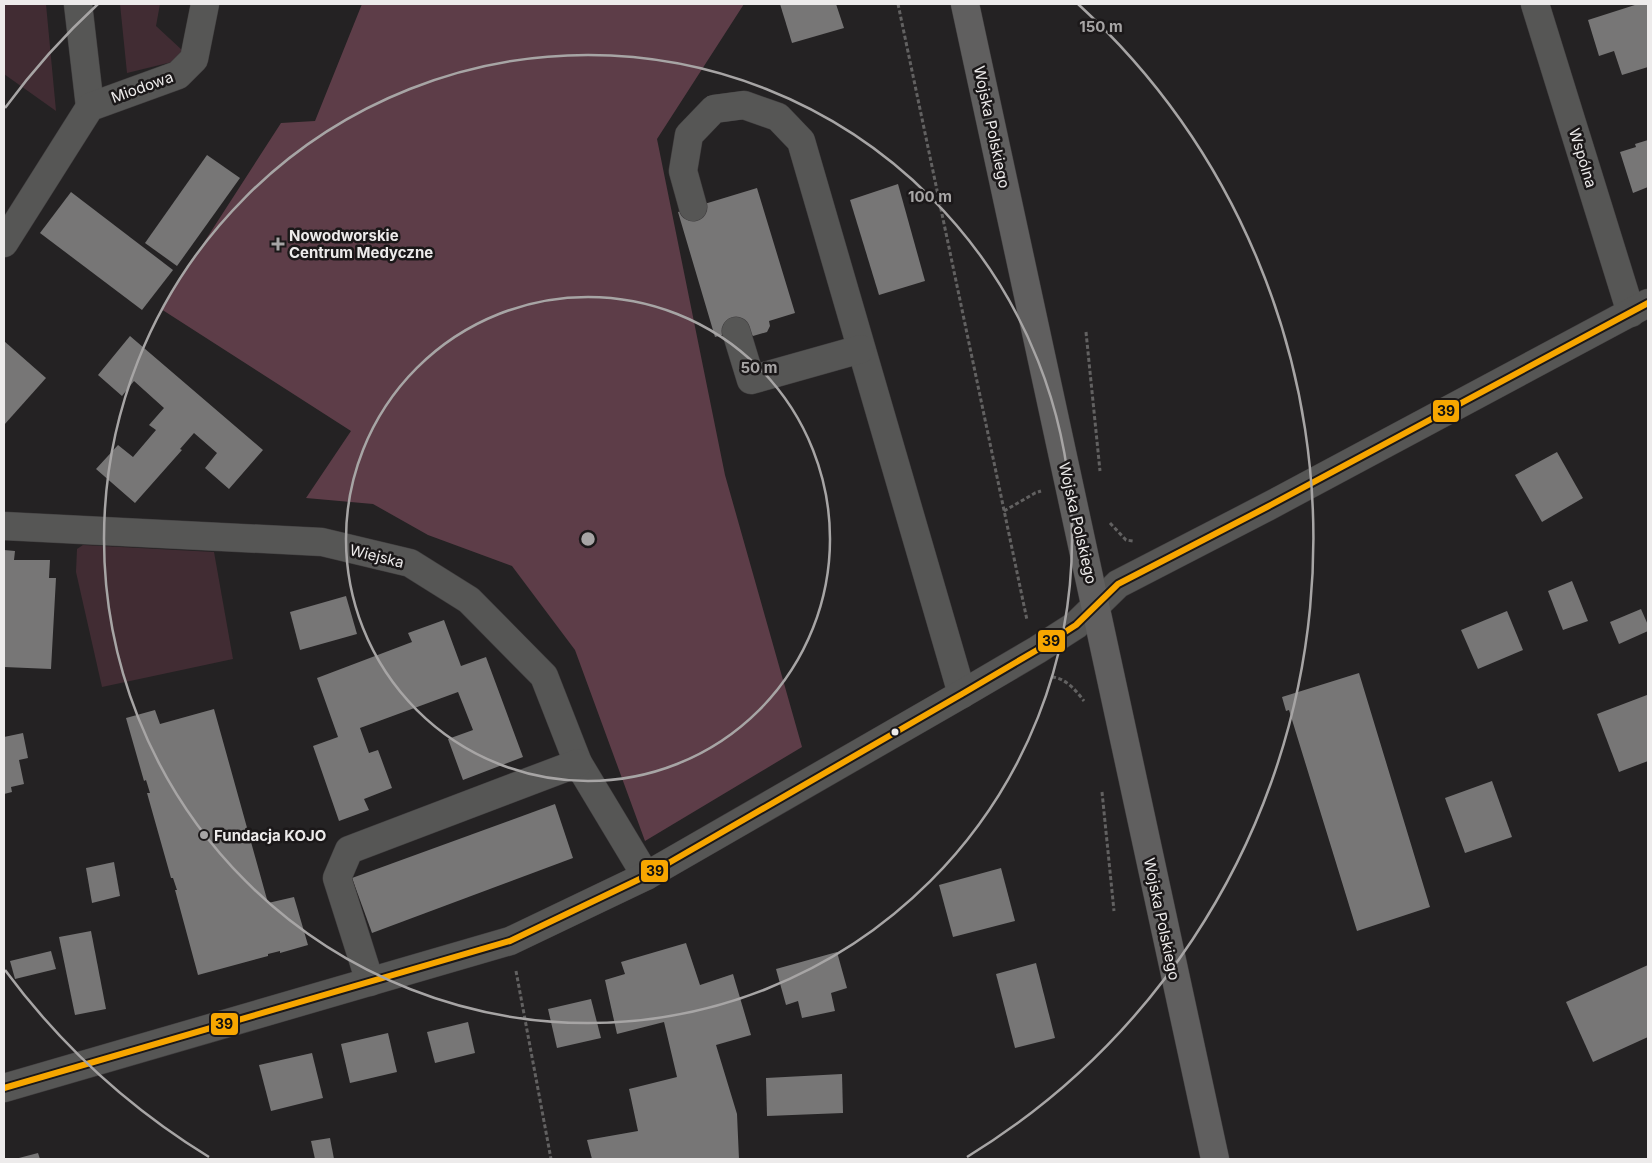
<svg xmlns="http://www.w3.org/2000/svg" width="1652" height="1163" font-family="Inter,sans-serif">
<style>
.green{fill:#412c33}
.forest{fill:#5d3d48}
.building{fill:#777676}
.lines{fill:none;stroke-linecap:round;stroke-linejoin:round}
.minor-casing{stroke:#403e3f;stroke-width:29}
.major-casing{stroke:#403e3f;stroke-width:29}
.path{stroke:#626161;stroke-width:3;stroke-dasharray:4 2.5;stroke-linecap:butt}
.minor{stroke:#565655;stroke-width:28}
.major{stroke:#605f5f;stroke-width:28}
.bus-1-casing{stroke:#1b1819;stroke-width:10}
.bus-1{stroke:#f7a600;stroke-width:6}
.ring{fill:none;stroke:#a7a5a5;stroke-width:2.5}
.poi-dot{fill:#a7a5a5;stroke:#1b1819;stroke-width:2}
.bus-dot{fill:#edebeb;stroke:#1b1819;stroke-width:2}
.labels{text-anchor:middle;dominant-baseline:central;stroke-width:5;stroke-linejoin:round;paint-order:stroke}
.street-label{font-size:15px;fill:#edebeb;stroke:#1b1819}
.poi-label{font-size:15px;font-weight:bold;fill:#edebeb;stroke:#1b1819;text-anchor:start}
.centre{fill:#a7a5a5;stroke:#1b1819;stroke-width:2.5}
.ring-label{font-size:15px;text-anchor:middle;font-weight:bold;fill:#a7a5a5;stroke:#1b1819;stroke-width:5;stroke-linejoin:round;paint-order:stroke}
.line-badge{stroke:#1b1819;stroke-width:2}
.pale-badge-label{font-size:14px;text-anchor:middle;font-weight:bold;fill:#111}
</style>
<rect width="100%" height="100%" fill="#242223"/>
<g class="green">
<path d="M4 4H46L56 111 4 74Z"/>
<path d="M120 4H160L156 26 183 51 172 62 127 73Z"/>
<path d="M83 545 214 552 233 659 102 687 76 572 77 549Z"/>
</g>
<path class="forest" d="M362 4H744L657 139 725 475 802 747 645 841 575 650 512 566 428 535 373 504 306 498 351 431 161 309 281 123 315 121Z"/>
<g class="building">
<path d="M780 4H836L844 28 792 43Z"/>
<path d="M1638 4H1648V67L1622 75 1614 51 1599 56 1588 20Z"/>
<path d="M1648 140V187L1633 193 1620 152 1636 147 1635 144Z"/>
<path d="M207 155 240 178 177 266 145 243Z"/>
<path d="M898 184 925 281 879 295 850 200Z"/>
<path d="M757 188 795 313 769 321 770 326 767 332 753 336 748 332 747 328 715 337 678 212Z"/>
<path d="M71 192 173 270 142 310 40 233Z"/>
<path d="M130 336 263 450 229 489 205 468 217 453 194 433 180 449 182 450 135 503 96 469 118 445 133 457 156 430 149 425 164 408 134 381 122 396 98 375Z"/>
<path d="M4 341 46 378 4 425Z"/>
<path d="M1557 452 1583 498 1542 522 1515 475Z"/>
<path d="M4 550 15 551 14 560H50L49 578H56L51 669 4 667Z"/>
<path d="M1572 581 1588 621 1563 630 1548 591Z"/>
<path d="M346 596 357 634 300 650 290 612Z"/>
<path d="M1641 609 1648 625V631L1619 644 1610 622Z"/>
<path d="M1507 611 1523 650 1478 669 1461 630Z"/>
<path d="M444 620 461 666 486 657 523 757 463 780 448 739 473 730 458 692 360 728 369 753 378 750 392 788 364 799 369 810 339 821 313 746 338 737 317 678 412 642 408 633Z"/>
<path d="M1359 673 1430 907 1357 931 1289 710 1286 711 1282 697Z"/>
<path d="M1647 695 1648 699V761L1619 772 1597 714Z"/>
<path d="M214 709 268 903 294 897 308 945 280 953V951L268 954V956L198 975 175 890H177L173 878H171L147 793H150L146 780 144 781 126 718 155 710 160 724Z"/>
<path d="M23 733 28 758 19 760 24 784 11 787 12 792 4 794V737Z"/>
<path d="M1492 781 1512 837 1465 853 1445 798Z"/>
<path d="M555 804 573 858 372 933 352 878Z"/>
<path d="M114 862 120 896 92 903 86 868Z"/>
<path d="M1001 868 1015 921 953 937 939 885Z"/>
<path d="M91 931 106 1009 75 1015 59 937Z"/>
<path d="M686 943 700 985 733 974 751 1035 716 1045 737 1114 739 1159H592L587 1140 638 1131 629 1089 677 1077 664 1022 617 1034 605 980 625 974 621 962Z"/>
<path d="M51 951 56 969 15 979 10 961Z"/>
<path d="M837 952 847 988 831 993 835 1011 802 1018 798 1001 786 1005 776 969Z"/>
<path d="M1036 963 1055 1038 1015 1048 996 974Z"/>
<path d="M1648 965V1037L1593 1062 1566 1002Z"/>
<path d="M591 999 601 1038 557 1048 548 1009Z"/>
<path d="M468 1022 475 1053 435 1063 427 1032Z"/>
<path d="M388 1033 397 1072 350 1083 341 1044Z"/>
<path d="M312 1053 323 1098 271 1111 259 1065Z"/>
<path d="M842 1074 843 1113 767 1116 766 1078Z"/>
<path d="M330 1138 334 1159H315L311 1141Z"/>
<path d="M38 1153 40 1159H15Z"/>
</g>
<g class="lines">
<g class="minor-casing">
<g id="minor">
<path d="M78 4 90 107"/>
<path d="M1535 4 1631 313"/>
<path d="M693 207 683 171 689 135 714 109 744 105 778 117 801 141 962 694"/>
<path d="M4 243 90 107 178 75 194 59 205 4"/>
<path d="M736 331 751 380 861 349"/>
<path d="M4 526 322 542 410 563 469 600 544 676 578 763 646 876"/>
<path d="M370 982 337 878 349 850 578 763"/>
<path d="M4 1088 510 941 646 876 962 694 1037 650 1076 625 1118 584 1267 507 1648 303"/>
</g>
</g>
<g class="major-casing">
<path id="major" d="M965 4 1215 1159"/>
</g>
<g class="path">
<path d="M898 4 1027 620"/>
<path d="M1086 332 1100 471"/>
<path d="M1004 511 1035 493 1041 491"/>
<path d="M1110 523 1126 540 1133 541"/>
<path d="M1052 677C1065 678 1076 690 1084 701"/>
<path d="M1102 792 1114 911"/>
<path d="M516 971 551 1159"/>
</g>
<use href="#minor" class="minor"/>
<use href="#major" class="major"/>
<g class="bus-1-casing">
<path id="bus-1" d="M4 1088 510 941 646 876 962 694 1037 650 1076 625 1118 584 1267 507 1648 303"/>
</g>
<use href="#bus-1" class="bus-1"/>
</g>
<g class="ring">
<circle cx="588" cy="539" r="242"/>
<circle cx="588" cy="539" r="484"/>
<path d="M209 1157A725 725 0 0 1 5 970M5 108A725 725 0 0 1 98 4M1078 4A725 725 0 0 1 967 1157"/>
</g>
<g class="poi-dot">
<path d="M275.5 236.5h5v5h5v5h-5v5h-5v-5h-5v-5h5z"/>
<circle cx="204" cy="835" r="5"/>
</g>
<circle class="bus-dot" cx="895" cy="732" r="4.5"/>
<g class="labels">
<g class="street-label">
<text transform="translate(142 87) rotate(-20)">Miodowa</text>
<text transform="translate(992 127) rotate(78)">Wojska Polskiego</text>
<text transform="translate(1583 158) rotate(73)">Wspólna</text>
<text transform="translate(1078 523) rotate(77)">Wojska Polskiego</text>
<text transform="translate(377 556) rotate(14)">Wiejska</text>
<text transform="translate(1162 919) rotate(78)">Wojska Polskiego</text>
</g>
<g class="poi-label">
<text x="289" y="235">Nowodworskie<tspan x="289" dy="17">Centrum Medyczne</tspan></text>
<text x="214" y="835">Fundacja KOJO</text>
</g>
</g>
<circle cx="588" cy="539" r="8" class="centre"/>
<g class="ring-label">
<text x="1101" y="32">150 m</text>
<text x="930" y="202">100 m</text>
<text x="759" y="373">50 m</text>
</g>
<g class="line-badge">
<rect x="1432" y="399" width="28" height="24" rx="5" fill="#f7a600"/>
<rect x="1037" y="629" width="29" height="24" rx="5" fill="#f7a600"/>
<rect x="640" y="859" width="29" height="24" rx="5" fill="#f7a600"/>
<rect x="210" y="1012" width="29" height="24" rx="5" fill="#f7a600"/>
</g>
<g class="pale-badge-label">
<text x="1446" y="416">39</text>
<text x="1051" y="646">39</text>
<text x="655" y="876">39</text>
<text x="224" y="1029">39</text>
</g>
<rect width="1652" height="1163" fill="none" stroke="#edebeb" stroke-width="10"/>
</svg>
